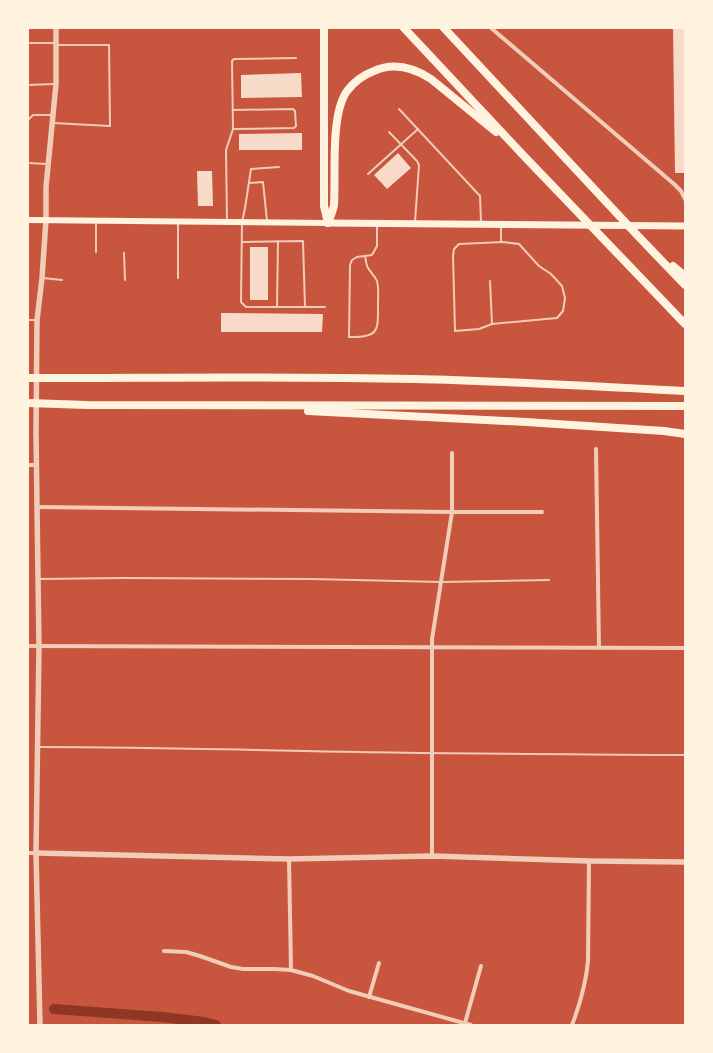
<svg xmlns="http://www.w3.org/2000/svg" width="713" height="1053" font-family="'Fira Sans Condensed',sans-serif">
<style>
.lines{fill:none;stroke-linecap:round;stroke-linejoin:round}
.canal{stroke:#8f3625;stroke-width:10}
.building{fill:#f7dbc8}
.service{stroke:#f1ccb7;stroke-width:2}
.minor{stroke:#f1ccb7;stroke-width:4}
.tertiary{stroke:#f1ccb7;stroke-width:5.5}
.secondary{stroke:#fff3e0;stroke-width:6}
.primary{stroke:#fff3e0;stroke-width:7}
.motorway{stroke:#fff3e0;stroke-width:8}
</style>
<rect width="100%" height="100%" fill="#c8553d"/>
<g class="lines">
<path class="canal" d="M54 1009 162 1017 204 1022 216 1025"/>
</g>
<g class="building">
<path d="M673 28H685V173H675Z"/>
<path d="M301 73 302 97 241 98V75Z"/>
<path d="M302 133V150H239V134Z"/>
<path d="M398 153 411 168 387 189 374 175Z"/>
<path d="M197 171H212L213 206H198Z"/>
<rect x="250" y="247" width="18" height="53"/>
<path d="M221 313 323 314 322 332H221Z"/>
</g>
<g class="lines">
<g class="service">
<path d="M28 43H55"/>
<path d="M28 85 54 84"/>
<path d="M399 109 480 196 481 222"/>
<path d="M233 110 293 109 295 111 296 126 294 128 234 129"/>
<path d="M28 120 33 115H52"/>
<path d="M53 123 110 126 109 45H56"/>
<path d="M389 132 417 161 419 165 415 222"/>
<path d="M28 163 47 164"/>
<path d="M279 167 251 169 245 208 242 222 241 302 246 307H325"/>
<path d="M368 174 418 129"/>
<path d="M249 183 263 182 267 221"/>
<path d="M227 220 226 150 233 129 232 61 234 59 296 58"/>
<path d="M178 223V278"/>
<path d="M501 225V242"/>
<path d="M242 242 303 241 305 307"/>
<path d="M503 242 519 244 539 266 551 274 562 286 565 298 563 311 557 318 492 324 479 329 455 331 453 256 454 249 459 244Z"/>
<path d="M96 252V222"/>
<path d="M124 253 125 280"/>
<path d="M365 256C366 260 366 265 368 268 371 273 375 276 377 281 379 288 378 296 378 303 378 330 380 338 349 337L350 265 352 260 357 257 372 255 377 246V226"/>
<path d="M43 278 62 280"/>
<path d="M490 281 492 324"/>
<path d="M277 306 278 241"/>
<path d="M28 320H37"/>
<path d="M39 579 123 578 311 579 442 582 549 580"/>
<path d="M38 747C127 747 216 749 305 751 431 754 558 754 685 755"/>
</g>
<g class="minor">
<path d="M491 28 674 184 681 191 685 199"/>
<path d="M596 449 599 647"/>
<path d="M28 465H36"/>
<path d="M37 507 452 512H542"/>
<path d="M28 646 685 648"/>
<path d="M28 853H36"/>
<path d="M432 856V639L452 512V453"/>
<path d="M289 859 291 970"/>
<path d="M164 951 186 952 200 956 231 967 243 969H274L291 970 313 976 349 991 471 1025"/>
<path d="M369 997 379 963"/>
<path d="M465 1023 481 966"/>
<path d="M572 1025C580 1004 586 983 588 961L589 861"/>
</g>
<g class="tertiary">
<path d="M36 853 289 859 432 856 589 861 685 862"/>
<path d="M40 1025 36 853 39 646 37 507 36 432 37 320 42 278 46 220V187L56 84V28"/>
</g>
<path class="secondary" d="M28 220 328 223"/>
<path class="primary" d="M328 223C447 223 566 226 685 226"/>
<g class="motorway">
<path d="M324 28V206L328 223"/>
<path d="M404 28 523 155 685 324"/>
<path d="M444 28 638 236 685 285"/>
<path d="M328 223C330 217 333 211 334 205 336 175 330 115 347 91 354 82 363 75 374 71 394 62 414 68 431 79L496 132"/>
<path d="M673 266 685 276"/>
<path d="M28 378C157 378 286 376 414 379 505 381 595 386 685 391"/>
<path d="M28 403 87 405 685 406"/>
<path d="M308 411 526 422 664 431 685 434"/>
</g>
</g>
<rect width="713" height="1053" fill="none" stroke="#fff3e0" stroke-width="58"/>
</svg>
